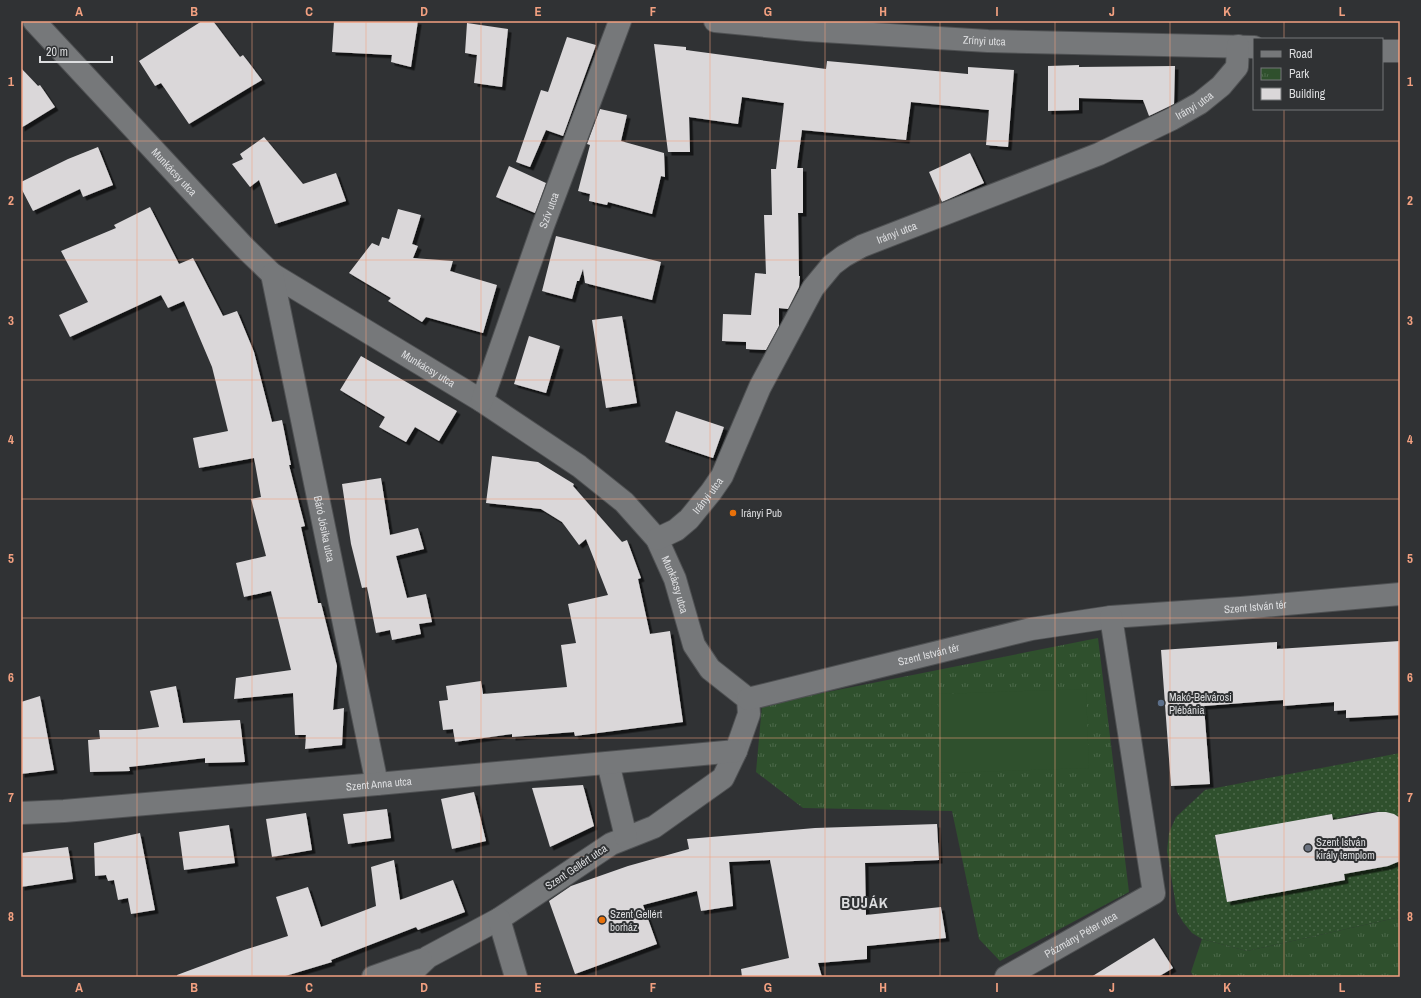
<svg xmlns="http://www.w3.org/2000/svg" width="1421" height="998" font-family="'Archivo Narrow',sans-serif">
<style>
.grass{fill:url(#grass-dots)}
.park{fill:url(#park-tufts)}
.pitch{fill:#2f502d}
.building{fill:#dad7d9;filter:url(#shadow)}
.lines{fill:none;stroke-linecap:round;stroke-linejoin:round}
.minor-casing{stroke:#4f5153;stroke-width:24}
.minor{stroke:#76787a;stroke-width:22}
.grid{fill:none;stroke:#f2a080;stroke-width:1;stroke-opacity:0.55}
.food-dot{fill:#e8710a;stroke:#303234;stroke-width:1.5}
.service-dot{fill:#5c6f8a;stroke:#303234;stroke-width:1.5}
.worship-dot{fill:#6b7280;stroke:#303234;stroke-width:1.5}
.labels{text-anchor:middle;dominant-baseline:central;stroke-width:4;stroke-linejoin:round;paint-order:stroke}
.street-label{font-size:11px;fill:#dddee0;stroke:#303234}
.poi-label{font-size:11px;fill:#dddee0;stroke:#303234;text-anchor:start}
.district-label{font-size:15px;font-weight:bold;letter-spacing:1px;fill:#dddee0;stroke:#303234}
.neatline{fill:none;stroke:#f2a080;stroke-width:1.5}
.grid-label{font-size:13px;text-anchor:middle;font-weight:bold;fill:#f2a080}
</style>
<defs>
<pattern id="grass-dots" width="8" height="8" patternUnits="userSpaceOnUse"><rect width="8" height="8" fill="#2f502d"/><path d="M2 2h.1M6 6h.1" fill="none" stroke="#4d694b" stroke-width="1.8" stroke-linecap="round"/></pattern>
<pattern id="park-tufts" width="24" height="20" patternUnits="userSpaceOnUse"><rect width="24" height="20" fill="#2f502d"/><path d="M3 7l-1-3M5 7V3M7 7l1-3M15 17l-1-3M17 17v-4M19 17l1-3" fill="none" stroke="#4d694b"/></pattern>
<filter id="shadow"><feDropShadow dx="3.5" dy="3.5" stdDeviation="0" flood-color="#0009"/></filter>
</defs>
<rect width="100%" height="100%" fill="#303234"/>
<path class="grass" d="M1400 753V818C1382 805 1353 816 1333 820L1332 814 1215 836 1227 901 1345 880 1344 874 1388 866 1400 860V917L1247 951 1202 939 1192 933 1183 922 1177 912 1167 851 1169 833 1176 817 1205 790Z"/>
<g class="park">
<path d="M1098 638 1129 892 1000 961 979 939 952 811 803 808 756 772 762 705Z"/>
<path d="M1400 917V977H1194L1191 972 1202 939 1247 951Z"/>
</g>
<path class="pitch" d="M1086 689 1089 768 940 773 938 694Z"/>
<g class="building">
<path d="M202 21H213L240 57 243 55 262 80 189 124 161 83 155 86 139 61Z"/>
<path d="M334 21H418L411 67 391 62 392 55 332 52Z"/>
<path d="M467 23 508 29 502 87 474 83 477 55 465 53Z"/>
<path d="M567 37 596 45 563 136 546 130 530 167 516 162 541 90 548 92Z"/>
<path d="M654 44 686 47V50L826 69 827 61 968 74V67L1014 70 1008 147 986 145 989 110 911 102 906 140 802 130 797 168H803V213H798L799 276H800L799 287 788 309 779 308V326L766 350 746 349V342L722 341 723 314 751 315 755 273 766 274 764 215H772L771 169H776L784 103 742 97 738 124 689 117 690 152H668Z"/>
<path d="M1079 65V67L1175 66 1174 104 1149 116 1143 100 1079 98V110L1048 111V66Z"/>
<path d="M21 68 38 86 40 85 55 107 21 128Z"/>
<path d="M600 109 627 115 621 141 664 153 665 177 661 176 652 214 608 202 607 205 589 201 590 194 578 191 590 145 587 144Z"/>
<path d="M264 137 303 184 336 173 346 201 275 224 259 180 250 187 232 164 243 159 240 154Z"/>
<path d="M98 147 113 185 83 197 80 189 33 211 21 188V182L68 159Z"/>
<path d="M970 153 984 183 942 202 929 172Z"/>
<path d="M509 166 546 183 535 213 496 197Z"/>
<path d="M150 207 179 264 193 258 223 316 237 311 254 352 272 422 282 420 291 465H289L305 526 301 527 318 603H321L337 666 333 710 344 708 342 745 305 749 306 735H295L293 693 234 699 236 678 291 670 271 591 244 597 236 563 266 556 251 499 261 497 254 458 199 468 193 438 228 431 212 367 184 301 168 308 161 295 70 337 59 315 88 302 61 251 116 228 114 225Z"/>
<path d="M398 209 421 215 412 244 418 246 413 258 453 261 450 271 497 285 483 333 426 317 422 322 388 301 391 298 349 273 372 243 379 246 382 237 389 239Z"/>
<path d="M556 236 661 262 652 300 585 283 583 269 579 281H577L572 299 542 291Z"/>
<path d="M622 316 637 403 606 408 592 320Z"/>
<path d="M529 336 560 346 546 393 514 384Z"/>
<path d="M361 356 457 411 439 441 415 427 406 442 379 427 385 417 340 390Z"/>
<path d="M676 411 724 427 713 458 665 442Z"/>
<path d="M492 456 538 462 574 484 573 486 622 542 627 540 641 578 638 579 650 634 670 631 683 722 575 736 574 732 512 737V734L455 742 453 729 443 730 439 701 448 700 446 686 481 681 483 694 567 687 561 645 576 643 568 604 608 595 586 539 579 545 562 522 541 509 486 503Z"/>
<path d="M381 478 390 535 418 528 424 549 396 556 407 598 426 594 432 622 419 624 421 634 392 640 390 630 376 633 367 587 362 588 351 544 342 484Z"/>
<path d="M1400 641V715L1346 718V710L1334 711V702L1283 706V700L1204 706 1210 784 1171 786 1161 650 1277 642V649Z"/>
<path d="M176 686 183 723 240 720 245 762 205 763V758L129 767 130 771 90 772 88 740 100 739 99 730H136L159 727 150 691Z"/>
<path d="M40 696 54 770 21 774V702Z"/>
<path d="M583 785 594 826 550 847 532 788Z"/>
<path d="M474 792 486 841 452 849 441 799Z"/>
<path d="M387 809 391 838 348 844 343 814Z"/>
<path d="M1378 812H1386L1394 814 1400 818V861L1388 866 1344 874 1345 880 1227 902 1215 835 1332 814 1333 820Z"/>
<path d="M306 813 312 850 272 857 266 819Z"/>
<path d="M937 824 939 860 865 863 866 915 941 907 946 938 867 946V959L818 963 822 977H742L741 969 789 958 770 860 729 862 733 906 701 911 697 891 643 905 657 944 575 974 549 901 571 886 628 866 689 849 687 839 815 828Z"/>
<path d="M229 825 235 863 184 870 179 832Z"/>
<path d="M140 833 155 910 131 914 128 898 118 900 114 880 108 881 106 875 95 876 94 843Z"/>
<path d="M68 847 73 879 21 887V853Z"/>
<path d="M394 860 400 900 453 880 465 912 418 930 416 927 331 960 332 962 282 977H177V975L244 950 288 936 276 897 308 887 321 927 376 906 371 867Z"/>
<path d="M1154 938 1173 968 1158 977H1091Z"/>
</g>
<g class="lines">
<g class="minor-casing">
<g id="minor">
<path id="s1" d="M34 21 244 247 272 274 482 401 579 466 624 502 657 539 675 579 694 645 710 669 748 699 749 714 736 751 723 778 654 827 611 844 499 919 428 957 407 977"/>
<path id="s2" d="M715 21 807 30 988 41 1254 47"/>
<path d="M1382 51H1400"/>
<path id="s3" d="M272 274 377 784"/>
<path id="s4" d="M482 401 543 226 620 21"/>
<path id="s5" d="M657 539 676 530 689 519 711 492 722 476 760 387 813 288 832 265 844 256 862 246 1099 154 1172 119 1200 103 1221 86 1237 67 1238 46"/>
<path id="s6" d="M748 699 1031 629 1111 617 1241 608 1400 594"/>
<path d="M608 763 626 837"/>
<path id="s7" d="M21 813 64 811 377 784 736 751"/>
<path d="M499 919 516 977"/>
<path d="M373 977 421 960"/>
<path id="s8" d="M1006 977 1154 893 1111 617"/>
</g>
</g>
<use href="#minor" class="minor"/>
</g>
<path class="grid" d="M137 21V977M252 21V977M366 21V977M481 21V977M596 21V977M710 21V977M825 21V977M940 21V977M1055 21V977M1170 21V977M1284 21V39M1284 109V977M21 141H1400M21 260H1400M21 380H1400M21 499H1400M21 618H1400M21 738H1400M21 857H1400"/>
<g class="food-dot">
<circle cx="733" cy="513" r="4"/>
<circle cx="602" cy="920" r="4"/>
</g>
<circle class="service-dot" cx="1161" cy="703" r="4"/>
<circle class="worship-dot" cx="1308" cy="848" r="4"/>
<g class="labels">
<g class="street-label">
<text stroke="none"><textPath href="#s2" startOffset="270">Zrínyi utca</textPath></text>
<text stroke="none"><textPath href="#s5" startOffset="728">Irányi utca</textPath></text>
<text stroke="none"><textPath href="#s1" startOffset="206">Munkácsy utca</textPath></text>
<text stroke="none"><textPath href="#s4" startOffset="202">Szív utca</textPath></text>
<text stroke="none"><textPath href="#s5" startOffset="404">Irányi utca</textPath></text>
<text stroke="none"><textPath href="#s1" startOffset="530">Munkácsy utca</textPath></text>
<text stroke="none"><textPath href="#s5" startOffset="68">Irányi utca</textPath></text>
<text stroke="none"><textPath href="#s3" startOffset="260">Báró Jósika utca</textPath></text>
<text stroke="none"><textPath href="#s1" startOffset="866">Munkácsy utca</textPath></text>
<text stroke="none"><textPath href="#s6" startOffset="517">Szent István tér</textPath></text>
<text stroke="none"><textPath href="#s6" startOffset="186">Szent István tér</textPath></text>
<text stroke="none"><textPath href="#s7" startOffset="359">Szent Anna utca</textPath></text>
<text transform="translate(576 867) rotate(-34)">Szent Gellért utca</text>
<text stroke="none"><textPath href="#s8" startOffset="86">Pázmány Péter utca</textPath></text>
</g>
<g class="poi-label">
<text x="741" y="513">Irányi Pub</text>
<text x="1169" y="697">Makó-Belvárosi<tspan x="1169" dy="13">Plébánia</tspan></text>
<text x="1316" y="842">Szent István<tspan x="1316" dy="13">király templom</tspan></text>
<text x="610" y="914">Szent Gellért<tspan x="610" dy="13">borház</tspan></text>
</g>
<g class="district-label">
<text x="865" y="902">BUJÁK</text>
</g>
</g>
<rect width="1421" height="998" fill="none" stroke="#303234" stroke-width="44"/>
<rect x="1253" y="38" width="130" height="72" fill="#303234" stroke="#757779"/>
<rect x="1261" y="51" width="20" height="6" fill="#76787a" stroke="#757779"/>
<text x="1289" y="58" font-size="12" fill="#dddee0">Road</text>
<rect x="1261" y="68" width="20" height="12" fill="url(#park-tufts)" stroke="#757779"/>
<text x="1289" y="78" font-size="12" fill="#dddee0">Park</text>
<rect x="1261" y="88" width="20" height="12" fill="#dad7d9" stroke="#757779"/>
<text x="1289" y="98" font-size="12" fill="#dddee0">Building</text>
<path d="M40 56v6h72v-6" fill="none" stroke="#dddee0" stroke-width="2"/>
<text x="46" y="56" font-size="12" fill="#dddee0" stroke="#303234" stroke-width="3" paint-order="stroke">20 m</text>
<rect x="22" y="22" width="1377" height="954" class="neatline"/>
<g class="grid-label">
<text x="79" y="16">A</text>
<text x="194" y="16">B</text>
<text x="309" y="16">C</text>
<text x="424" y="16">D</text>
<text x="538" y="16">E</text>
<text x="653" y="16">F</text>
<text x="768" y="16">G</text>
<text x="883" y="16">H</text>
<text x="997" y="16">I</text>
<text x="1112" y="16">J</text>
<text x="1227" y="16">K</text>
<text x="1342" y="16">L</text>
<text x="11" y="86">1</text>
<text x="1410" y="86">1</text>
<text x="11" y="205">2</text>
<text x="1410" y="205">2</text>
<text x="11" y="325">3</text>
<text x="1410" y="325">3</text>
<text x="11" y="444">4</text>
<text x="1410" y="444">4</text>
<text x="11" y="563">5</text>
<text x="1410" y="563">5</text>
<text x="11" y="682">6</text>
<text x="1410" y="682">6</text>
<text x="11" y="802">7</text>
<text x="1410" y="802">7</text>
<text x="11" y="921">8</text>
<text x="1410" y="921">8</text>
<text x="79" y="992">A</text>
<text x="194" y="992">B</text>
<text x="309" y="992">C</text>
<text x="424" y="992">D</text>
<text x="538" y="992">E</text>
<text x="653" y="992">F</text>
<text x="768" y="992">G</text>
<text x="883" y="992">H</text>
<text x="997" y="992">I</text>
<text x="1112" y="992">J</text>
<text x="1227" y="992">K</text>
<text x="1342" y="992">L</text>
</g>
</svg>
